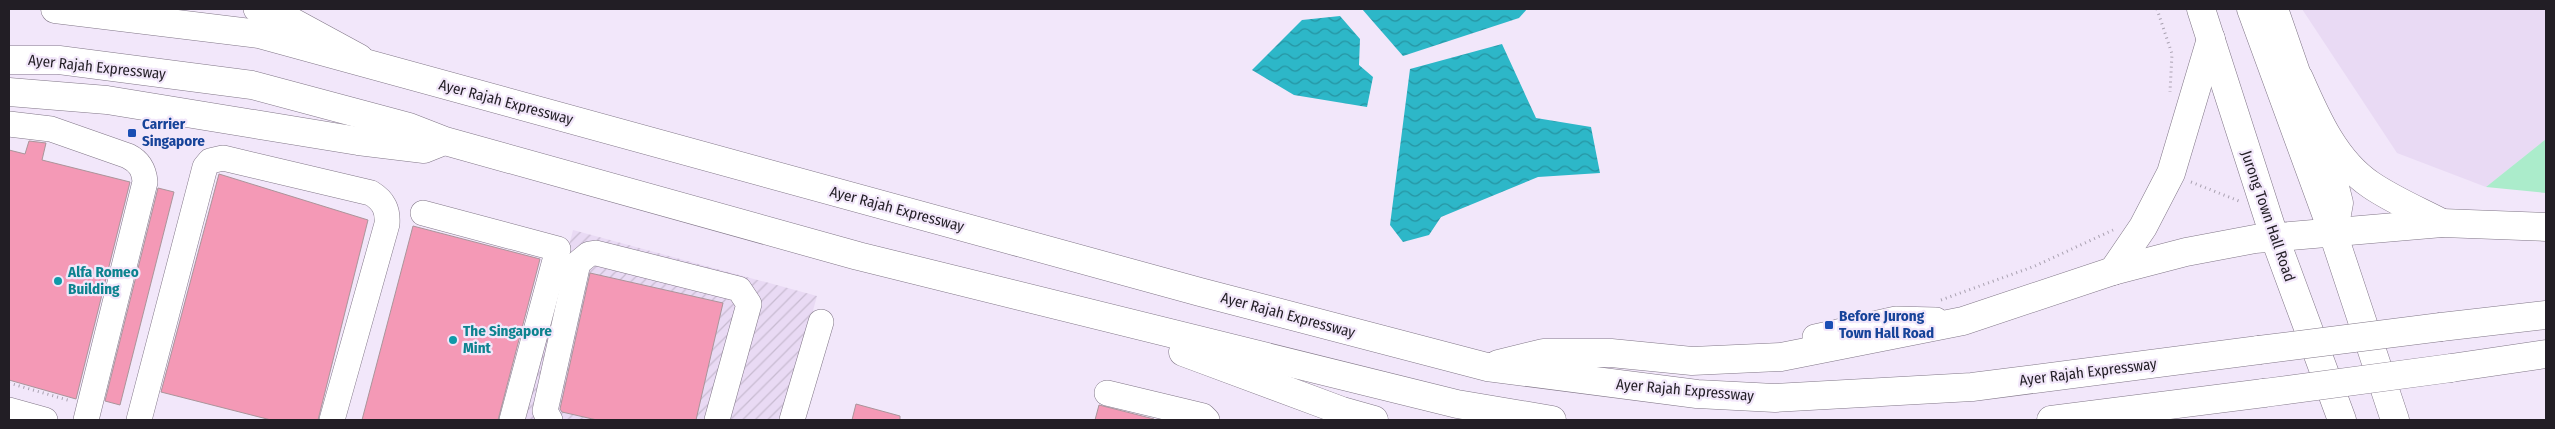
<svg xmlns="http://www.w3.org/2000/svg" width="2555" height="429" font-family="'Fira Sans Condensed',sans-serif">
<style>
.built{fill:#e9daf4}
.industrial{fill:url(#industrial-furrows)}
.green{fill:#abeccb}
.water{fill:url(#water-waves)}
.building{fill:#f499b6;stroke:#aa949a}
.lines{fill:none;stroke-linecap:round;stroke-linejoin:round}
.minor-casing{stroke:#807687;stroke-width:26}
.major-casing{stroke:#807687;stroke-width:29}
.highway-casing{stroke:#807687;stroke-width:29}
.path{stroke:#a9a1b0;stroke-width:3;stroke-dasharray:1 4;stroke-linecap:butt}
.minor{stroke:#fff;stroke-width:25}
.major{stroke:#fff;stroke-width:28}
.highway{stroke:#fff;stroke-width:28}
.highway-bridge-casing{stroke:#807687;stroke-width:29;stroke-linecap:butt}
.highway-bridge{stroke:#fff;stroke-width:28}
.transit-dot{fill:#1a4fb4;stroke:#f2e7fa;stroke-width:2}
.culture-dot{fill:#0f9aa8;stroke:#f2e7fa;stroke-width:2}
.labels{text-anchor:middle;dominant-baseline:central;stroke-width:4.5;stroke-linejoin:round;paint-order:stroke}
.street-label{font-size:15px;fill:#221e25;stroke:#f2e7fa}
.transit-label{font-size:15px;font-weight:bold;fill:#164399;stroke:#f2e7fa;text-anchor:start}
.culture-label{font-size:15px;font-weight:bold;fill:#0d838f;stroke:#f2e7fa;text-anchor:start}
</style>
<defs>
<pattern id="industrial-furrows" width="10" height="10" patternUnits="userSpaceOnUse" patternTransform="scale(1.25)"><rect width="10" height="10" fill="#e9daf4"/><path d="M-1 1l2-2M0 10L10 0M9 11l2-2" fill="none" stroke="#c8bbd1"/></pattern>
<pattern id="water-waves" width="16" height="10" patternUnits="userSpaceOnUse" patternTransform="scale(1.25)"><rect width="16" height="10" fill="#2db7c8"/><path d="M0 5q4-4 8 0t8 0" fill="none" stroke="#2694a2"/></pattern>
</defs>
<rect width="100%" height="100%" fill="#f2e7fa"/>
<path class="built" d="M2302 9H2546V139L2486 187 2397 153Z"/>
<path class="industrial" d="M573 230 817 296 783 420H525Z"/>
<path class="green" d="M2546 139V193L2486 187Z"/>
<g class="water">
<path d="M1362 9H1527L1519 18 1403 56Z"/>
<path d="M1340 16 1360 39 1359 65 1373 77 1367 107 1294 95 1252 70 1302 20Z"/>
<path d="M1502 44 1536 118 1591 127 1600 173 1538 177 1441 217 1429 235 1403 242 1390 225 1410 69Z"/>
</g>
<g class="building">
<path d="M29 141 46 143 42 160 130 182 76 399 9 380V150L25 154Z"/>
<path d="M219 174 368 220 318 420H271L161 392Z"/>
<path d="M158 188 174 192 120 405 105 401Z"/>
<path d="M413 226 540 259 498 420H362Z"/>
<path d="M590 273 723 303 696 420H597L562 412 560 409Z"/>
<path d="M856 404 900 416V420H852Z"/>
<path d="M1099 405 1154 419V420H1095Z"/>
</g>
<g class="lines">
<g class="minor-casing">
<g id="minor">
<path d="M256 9 290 19 360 57"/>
<path d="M9 124 51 129 128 156C140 162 144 170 145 182L86 420"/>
<path d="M423 213 558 249 512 420"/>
<path d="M1815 337 1896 319 1936 320"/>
<path d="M1107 393 1203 416 1207 420"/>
<path d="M9 410 45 420"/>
<path d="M139 420 205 167 210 161 223 158 371 193C384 201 388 210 387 224L332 420"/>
<path d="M550 420 545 411 578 263 589 254 596 253 739 289 749 304 717 420"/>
<path d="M792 420 821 322"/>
</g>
</g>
<g class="major-casing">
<g id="major">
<path d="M2201 9 2274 236 2342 420"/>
<path d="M2251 9 2333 233 2395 420"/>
<path d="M2274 9 2333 179 2339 203 2337 214"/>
</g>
</g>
<g class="highway-casing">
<g id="highway">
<path d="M55 9 259 34 1200 292 1487 367 1697 394 1775 398 1972 387 2259 350"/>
<path d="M9 60H59L252 85 409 127 445 141 858 256 1457 404 1552 420"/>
<path d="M2299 78C2316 117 2335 161 2371 185 2393 200 2419 211 2442 223"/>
<path d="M9 92 107 100 358 141 424 149 439 143"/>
<path d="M2113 271 2143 227 2171 173 2211 39"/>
<path d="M2441 327 2546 315"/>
<path d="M1183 352 1342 411 1374 420"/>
<path d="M1498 364 1543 353H1611L1692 361 1781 357 1963 321 2113 271 2186 252 2255 239 2442 223 2546 227"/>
<path d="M2451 368 2546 354"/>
<path d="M2051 420 2264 393"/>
</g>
</g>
<g class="path">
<path d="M2157 9 2172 54 2170 92"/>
<path d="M2191 182 2239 201"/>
<path d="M1941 300 2035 266 2113 230"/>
<path d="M9 383 71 401"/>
</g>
<use href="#minor" class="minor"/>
<use href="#major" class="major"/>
<use href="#highway" class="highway"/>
<g class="highway-bridge-casing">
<g id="highway-bridge">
<path d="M2259 350 2441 327"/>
<path d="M2264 393 2451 368"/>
</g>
</g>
<use href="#highway-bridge" class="highway-bridge"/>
</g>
<g class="transit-dot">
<rect x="127" y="128" width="10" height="10" rx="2.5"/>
<rect x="1824" y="320" width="10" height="10" rx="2.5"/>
</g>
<g class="culture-dot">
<circle cx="58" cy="281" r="5"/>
<circle cx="453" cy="340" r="5"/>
</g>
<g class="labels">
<g class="street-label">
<text transform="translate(97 67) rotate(6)">Ayer Rajah Expressway</text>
<text transform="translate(506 102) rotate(15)">Ayer Rajah Expressway</text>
<text transform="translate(897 209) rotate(15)">Ayer Rajah Expressway</text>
<text transform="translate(2268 216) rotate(71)">Jurong Town Hall Road</text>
<text transform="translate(1288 315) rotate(15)">Ayer Rajah Expressway</text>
<text transform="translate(2088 372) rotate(-7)">Ayer Rajah Expressway</text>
<text transform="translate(1685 390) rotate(5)">Ayer Rajah Expressway</text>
</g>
<g class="transit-label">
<text x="142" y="124">Carrier<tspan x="142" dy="17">Singapore</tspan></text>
<text x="1839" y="316">Before Jurong<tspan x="1839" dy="17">Town Hall Road</tspan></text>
</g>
<g class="culture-label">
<text x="68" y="272">Alfa Romeo<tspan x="68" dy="17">Building</tspan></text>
<text x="463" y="331">The Singapore<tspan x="463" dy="17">Mint</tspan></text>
</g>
</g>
<rect width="2555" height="429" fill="none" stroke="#221e25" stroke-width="20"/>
</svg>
